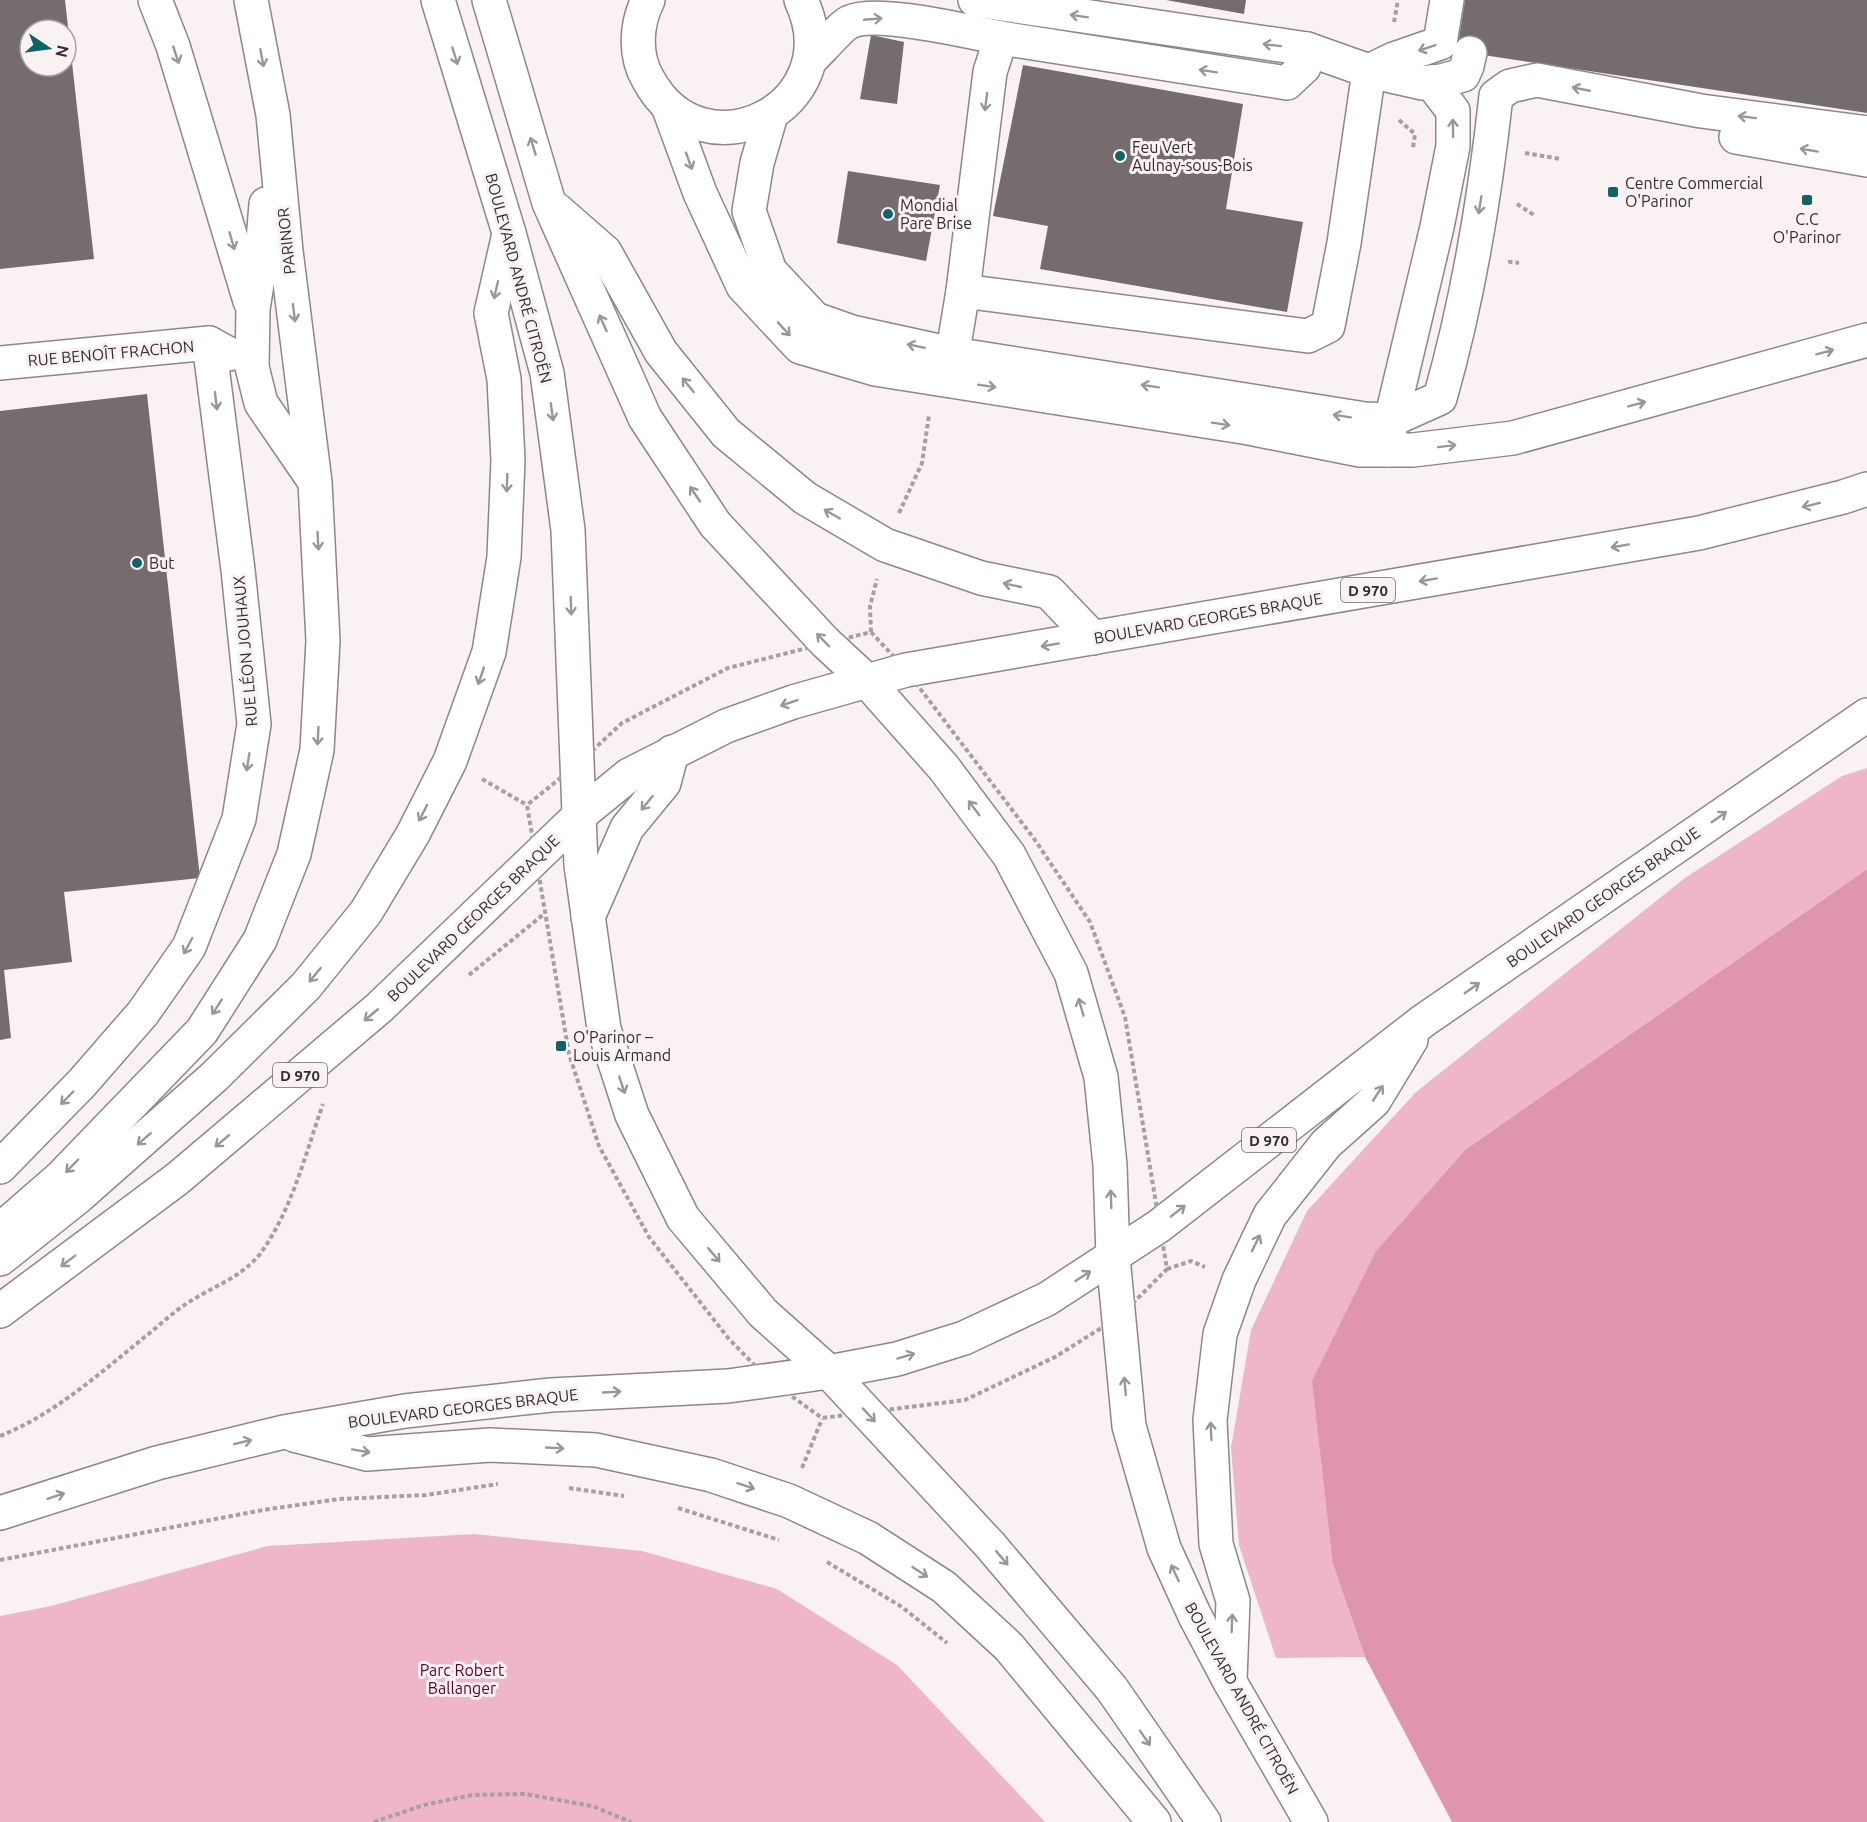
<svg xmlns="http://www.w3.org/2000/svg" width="1867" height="1822" font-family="Ubuntu,sans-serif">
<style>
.green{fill:#efb6c9}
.water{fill:#e095af}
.building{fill:#746c6e;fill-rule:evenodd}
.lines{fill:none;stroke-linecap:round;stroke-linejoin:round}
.minor-casing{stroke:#8f8689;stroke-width:36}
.major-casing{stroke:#8f8689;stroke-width:36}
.path{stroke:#a6a0a1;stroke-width:4;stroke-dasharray:4.5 3;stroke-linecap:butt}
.minor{stroke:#fff;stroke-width:33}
.major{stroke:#fff;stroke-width:33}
.oneway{stroke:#989798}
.poi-dot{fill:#12626a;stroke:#faf1f3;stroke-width:2}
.labels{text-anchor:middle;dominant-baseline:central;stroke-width:6;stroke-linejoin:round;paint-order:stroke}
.shield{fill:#faf1f3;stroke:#6e696a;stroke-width:1.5}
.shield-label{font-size:15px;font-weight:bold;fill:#322f30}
.poi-label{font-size:16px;fill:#322f30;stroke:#faf1f3;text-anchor:start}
.street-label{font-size:16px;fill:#322f30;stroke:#faf1f3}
.park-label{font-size:16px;fill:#5a002f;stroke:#faf1f3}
</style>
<rect width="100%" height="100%" fill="#faf1f3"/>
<g class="green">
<path d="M1867 768V869L1465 1150 1376 1251 1333 1564 1365 1657 1276 1658 1239 1545 1231 1448 1251 1330 1307 1211 1416 1092 1685 878 1842 776Z"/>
<path d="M474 1534 642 1551 777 1589 897 1665 1045 1822H0V1616L51 1606 268 1546Z"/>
</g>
<path class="water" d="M1867 869V1822H1452L1365 1657 1333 1564 1312 1381 1376 1251 1465 1150Z"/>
<g class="building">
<path d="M0 0H65L94 259 0 269ZM30 30H66V66H30Z"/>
<path d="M1166 0H1246L1244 14Z"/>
<path d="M1465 0H1867V113L1457 51Z"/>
<path d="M871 35 904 42 897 104 860 99Z"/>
<path d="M1023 65 1243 104 1226 209 1303 222 1287 312 1040 269 1048 226 993 216Z"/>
<path d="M848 171 940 185 926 261 837 243Z"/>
<path d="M147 394 200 878 64 892 72 962 4 970 11 1038 0 1040V411Z"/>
</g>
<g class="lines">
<g class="minor-casing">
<g id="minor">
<path d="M155 0 173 46 250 301"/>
<path d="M648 0C636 24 634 55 648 79 703 181 851 106 801 0"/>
<path d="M975 0 1307 49 1369 71 1422 83 1441 81 1463 75 1467 66 1470 53"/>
<path d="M1001 38 1287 83 1304 67 1307 49"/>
<path d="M810 60C818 53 842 25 850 22 877 9 969 32 1001 38L990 72 963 291 949 375"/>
<path d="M1369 71 1394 59 1440 43 1447 0"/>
<path d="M668 106 700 193 743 286 800 347 875 369 1249 428 1360 450H1388L1391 420 1437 227 1453 146V111L1431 82"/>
<path d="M771 115 757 163 749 211 770 271 815 319 852 332 953 354 1365 419 1391 420 1440 398C1468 300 1485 197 1496 96L1510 86 1537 80 1701 111 1867 133"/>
<path d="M1736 137 1867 160"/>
<path d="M266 204 262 253 253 309 252 367 261 403 313 479"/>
<path d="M963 291 1308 336 1328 326 1344 243 1369 71"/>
<path d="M0 363 209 343 229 354"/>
<path d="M1388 450H1413L1513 438 1867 340"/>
<path d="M0 1167 82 1083 143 1013 189 947 239 819 254 724 238 570 209 343"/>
<path d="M0 1230 61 1177 202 1031 260 940 294 854 317 750 323 641 315 482 286 251 273 115 251 0"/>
</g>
</g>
<g class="major-casing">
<g id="major">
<path d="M438 0 509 233 547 373 568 530 581 865 604 1029 632 1115 683 1218 763 1313 829 1372 990 1545 1112 1689 1204 1822"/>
<path d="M489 0 549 203 645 418 715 524 825 642 866 680 944 768 1009 855 1071 973 1101 1077 1110 1165 1113 1257 1129 1426 1164 1548 1195 1616 1230 1682 1311 1822"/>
<path d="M557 210 605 252 661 352 726 433 805 498 885 545 981 578 1049 592 1093 638"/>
<path d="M588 917 627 828 664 783 672 752"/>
<path d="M0 1259 78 1197 214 1077 306 986 366 912 413 834 450 761 489 652 504 557 508 460 504 379 491 313 508 238"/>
<path d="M0 1311 177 1179 380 1007 580 815 629 775 726 726 793 702 906 670 1699 533 1843 497 1867 489"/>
<path d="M294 1435 367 1454 490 1445 596 1450 711 1475 789 1501 868 1538 944 1587 1009 1647 1154 1822"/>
<path d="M0 1513 157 1463 284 1432 405 1411 551 1395 728 1386 829 1372 897 1359 964 1338 1047 1299 1159 1226 1423 1021 1867 715"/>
<path d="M1230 1680 1233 1601 1216 1544 1210 1420 1220 1334 1239 1280 1270 1215 1326 1144 1374 1101 1411 1040"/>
</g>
</g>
<g class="path">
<path d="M1394 22 1398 0"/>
<path d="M1399 120 1415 134 1413 148"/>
<path d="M1525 153 1560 159"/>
<path d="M1517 204 1534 215"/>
<path d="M1510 260V262L1519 263"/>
<path d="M899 513 922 463 929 415"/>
<path d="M871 632 906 670 1035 840 1090 922 1125 1017 1167 1269 1119 1317 1055 1357 965 1400 822 1418 769 1380 729 1339 649 1237 599 1146 569 1054 527 805 578 764 622 723 728 668Z"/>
<path d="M871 632 870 606 877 579"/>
<path d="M482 779 527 805"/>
<path d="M469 975 544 914"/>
<path d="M1167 1269 1191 1261 1205 1267"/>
<path d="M0 1436C55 1414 100 1373 146 1336 160 1325 173 1312 189 1302 212 1287 242 1277 260 1254 292 1210 305 1155 323 1104"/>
<path d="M802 1468 822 1419"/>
<path d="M569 1488 624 1496"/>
<path d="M678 1508 779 1540"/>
<path d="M0 1560 263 1510 339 1499 426 1495 498 1484"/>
<path d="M827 1562 902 1607 947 1643"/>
<path d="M374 1822 424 1805 472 1795 525 1794 592 1806 631 1822"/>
</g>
<use href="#minor" class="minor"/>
<use href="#major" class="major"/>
</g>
<defs><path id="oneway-shaft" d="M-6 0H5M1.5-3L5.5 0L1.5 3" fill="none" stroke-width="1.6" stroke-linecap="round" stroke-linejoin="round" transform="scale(1.5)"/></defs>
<g class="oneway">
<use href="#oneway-shaft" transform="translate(1079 16) rotate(-171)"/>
<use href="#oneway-shaft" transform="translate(873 19) rotate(-5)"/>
<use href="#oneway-shaft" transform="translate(1272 45) rotate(-173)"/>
<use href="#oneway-shaft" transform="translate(1427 48) rotate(161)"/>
<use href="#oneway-shaft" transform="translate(176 55) rotate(72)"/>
<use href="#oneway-shaft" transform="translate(455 56) rotate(73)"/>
<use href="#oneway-shaft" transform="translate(262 58) rotate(79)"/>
<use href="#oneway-shaft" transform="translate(1208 71) rotate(-171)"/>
<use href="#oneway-shaft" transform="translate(1581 89) rotate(-169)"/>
<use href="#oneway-shaft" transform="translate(986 102) rotate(97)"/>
<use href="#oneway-shaft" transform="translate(1747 117) rotate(-173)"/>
<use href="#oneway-shaft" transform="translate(1453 128) rotate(-91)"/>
<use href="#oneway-shaft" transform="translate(533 146) rotate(-107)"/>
<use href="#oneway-shaft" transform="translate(1809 150) rotate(-170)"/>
<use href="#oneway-shaft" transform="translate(689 161) rotate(70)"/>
<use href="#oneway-shaft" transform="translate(1480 205) rotate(99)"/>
<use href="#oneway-shaft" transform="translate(232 241) rotate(74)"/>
<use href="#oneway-shaft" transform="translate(496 290) rotate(103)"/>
<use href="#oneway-shaft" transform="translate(294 313) rotate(83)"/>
<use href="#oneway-shaft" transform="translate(603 323) rotate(-114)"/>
<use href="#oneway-shaft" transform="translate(784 329) rotate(47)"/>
<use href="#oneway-shaft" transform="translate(916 346) rotate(-168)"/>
<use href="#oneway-shaft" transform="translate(1825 352) rotate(-15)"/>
<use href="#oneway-shaft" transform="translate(688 385) rotate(-129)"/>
<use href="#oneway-shaft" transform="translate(987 386) rotate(9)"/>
<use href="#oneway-shaft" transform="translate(1150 386) rotate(-171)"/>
<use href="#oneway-shaft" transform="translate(216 401) rotate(83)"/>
<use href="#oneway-shaft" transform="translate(1637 404) rotate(-15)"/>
<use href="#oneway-shaft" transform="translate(552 412) rotate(82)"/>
<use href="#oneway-shaft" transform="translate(1342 416) rotate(-171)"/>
<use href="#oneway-shaft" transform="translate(1221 424) rotate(9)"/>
<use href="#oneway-shaft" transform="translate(1447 446) rotate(-7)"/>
<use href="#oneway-shaft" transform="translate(507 483) rotate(92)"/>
<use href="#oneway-shaft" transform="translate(695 494) rotate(-124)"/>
<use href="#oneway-shaft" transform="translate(1811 505) rotate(166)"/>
<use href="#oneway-shaft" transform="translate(832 514) rotate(-150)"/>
<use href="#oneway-shaft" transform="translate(318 541) rotate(87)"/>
<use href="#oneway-shaft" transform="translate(1620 546) rotate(170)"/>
<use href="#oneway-shaft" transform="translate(1428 580) rotate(170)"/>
<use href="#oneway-shaft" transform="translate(1012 585) rotate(-167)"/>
<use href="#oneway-shaft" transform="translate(571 606) rotate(88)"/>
<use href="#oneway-shaft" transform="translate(823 640) rotate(-134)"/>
<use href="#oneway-shaft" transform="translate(1050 645) rotate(170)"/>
<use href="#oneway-shaft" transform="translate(481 676) rotate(109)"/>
<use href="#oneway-shaft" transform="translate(789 703) rotate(161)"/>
<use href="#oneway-shaft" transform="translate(318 736) rotate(93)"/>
<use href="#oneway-shaft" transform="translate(248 762) rotate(99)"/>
<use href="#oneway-shaft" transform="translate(647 803) rotate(129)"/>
<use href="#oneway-shaft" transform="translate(974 808) rotate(-127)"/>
<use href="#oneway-shaft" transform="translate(423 813) rotate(117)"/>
<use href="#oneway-shaft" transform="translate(1719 817) rotate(-35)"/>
<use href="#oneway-shaft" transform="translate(188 946) rotate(118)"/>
<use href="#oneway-shaft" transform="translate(315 975) rotate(129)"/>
<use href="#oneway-shaft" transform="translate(1472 988) rotate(-35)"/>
<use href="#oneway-shaft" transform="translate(217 1007) rotate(123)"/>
<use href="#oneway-shaft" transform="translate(1081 1007) rotate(-106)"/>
<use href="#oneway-shaft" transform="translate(371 1015) rotate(140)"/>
<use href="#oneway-shaft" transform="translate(622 1085) rotate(72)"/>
<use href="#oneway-shaft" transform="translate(1378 1093) rotate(-57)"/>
<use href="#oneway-shaft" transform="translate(67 1098) rotate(134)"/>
<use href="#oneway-shaft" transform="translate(144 1139) rotate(139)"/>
<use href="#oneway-shaft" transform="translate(222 1141) rotate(140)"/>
<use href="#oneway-shaft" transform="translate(72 1166) rotate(134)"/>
<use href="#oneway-shaft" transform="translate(1111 1199) rotate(-92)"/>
<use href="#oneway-shaft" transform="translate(1178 1211) rotate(-38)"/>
<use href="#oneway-shaft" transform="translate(1256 1243) rotate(-64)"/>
<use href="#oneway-shaft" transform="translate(714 1255) rotate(50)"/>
<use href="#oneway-shaft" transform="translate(68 1261) rotate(143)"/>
<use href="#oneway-shaft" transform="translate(1083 1276) rotate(-33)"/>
<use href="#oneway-shaft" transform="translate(906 1356) rotate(-17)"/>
<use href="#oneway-shaft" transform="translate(1125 1386) rotate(-95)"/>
<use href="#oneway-shaft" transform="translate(612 1392) rotate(-3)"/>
<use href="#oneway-shaft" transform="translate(869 1415) rotate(47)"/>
<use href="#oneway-shaft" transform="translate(1211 1431) rotate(-93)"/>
<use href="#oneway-shaft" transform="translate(243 1442) rotate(-14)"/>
<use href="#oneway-shaft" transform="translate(555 1448) rotate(3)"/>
<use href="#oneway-shaft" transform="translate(361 1451) rotate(10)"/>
<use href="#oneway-shaft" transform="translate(746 1486) rotate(19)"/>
<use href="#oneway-shaft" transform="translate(56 1496) rotate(-18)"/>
<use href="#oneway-shaft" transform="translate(1002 1558) rotate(50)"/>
<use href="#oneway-shaft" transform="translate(920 1572) rotate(33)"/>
<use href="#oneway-shaft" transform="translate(1175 1573) rotate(-115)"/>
<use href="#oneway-shaft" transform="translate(1232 1623) rotate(-88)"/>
<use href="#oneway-shaft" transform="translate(1145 1738) rotate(55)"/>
</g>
<g class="poi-dot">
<circle cx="1120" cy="156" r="6"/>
<rect x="1607" y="186" width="12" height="12" rx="3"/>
<rect x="1801" y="194" width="12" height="12" rx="3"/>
<circle cx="888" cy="214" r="6"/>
<circle cx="137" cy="563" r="6"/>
<rect x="555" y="1040" width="12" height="12" rx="3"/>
</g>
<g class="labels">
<g class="shield">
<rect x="1341" y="578" width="54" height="24" rx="4.5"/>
<rect x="273" y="1063" width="54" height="24" rx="4.5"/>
<rect x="1242" y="1128" width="54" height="24" rx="4.5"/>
</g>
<g class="shield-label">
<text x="1368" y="590">D 970</text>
<text x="300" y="1075">D 970</text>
<text x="1269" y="1140">D 970</text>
</g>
<g class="poi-label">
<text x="1132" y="147">Feu Vert<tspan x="1132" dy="18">Aulnay-sous-Bois</tspan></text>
<text x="1625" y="183">Centre Commercial<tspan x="1625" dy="18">O'Parinor</tspan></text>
<text x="900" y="205">Mondial<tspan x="900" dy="18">Pare Brise</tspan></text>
<text x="1807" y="219" text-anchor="middle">C.C<tspan x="1807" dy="18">O'Parinor</tspan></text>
<text x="149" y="563">But</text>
<text x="573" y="1037">O'Parinor –<tspan x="573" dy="18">Louis Armand</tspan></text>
</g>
<g class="street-label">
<text transform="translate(286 241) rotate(-96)">PARINOR</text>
<text transform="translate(519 278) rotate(75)">BOULEVARD ANDRÉ CITROËN</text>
<text transform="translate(111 353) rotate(-5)">RUE BENOÎT FRACHON</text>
<text transform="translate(1208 618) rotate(-10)">BOULEVARD GEORGES BRAQUE</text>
<text transform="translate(245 651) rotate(-95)">RUE LÉON JOUHAUX</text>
<text transform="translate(1603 897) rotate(-35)">BOULEVARD GEORGES BRAQUE</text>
<text transform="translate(473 918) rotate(-44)">BOULEVARD GEORGES BRAQUE</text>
<text transform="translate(463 1408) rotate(-7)">BOULEVARD GEORGES BRAQUE</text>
<text transform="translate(1242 1698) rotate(61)">BOULEVARD ANDRÉ CITROËN</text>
</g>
<g class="park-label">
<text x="462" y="1670">Parc Robert<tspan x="462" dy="18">Ballanger</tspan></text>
</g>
</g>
<g transform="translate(48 48) rotate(103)"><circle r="28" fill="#faf1f3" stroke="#aaa3a5" stroke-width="1.5"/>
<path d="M0-4.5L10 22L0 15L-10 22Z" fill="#12626a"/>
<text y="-9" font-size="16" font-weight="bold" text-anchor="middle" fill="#322f30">N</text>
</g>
</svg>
